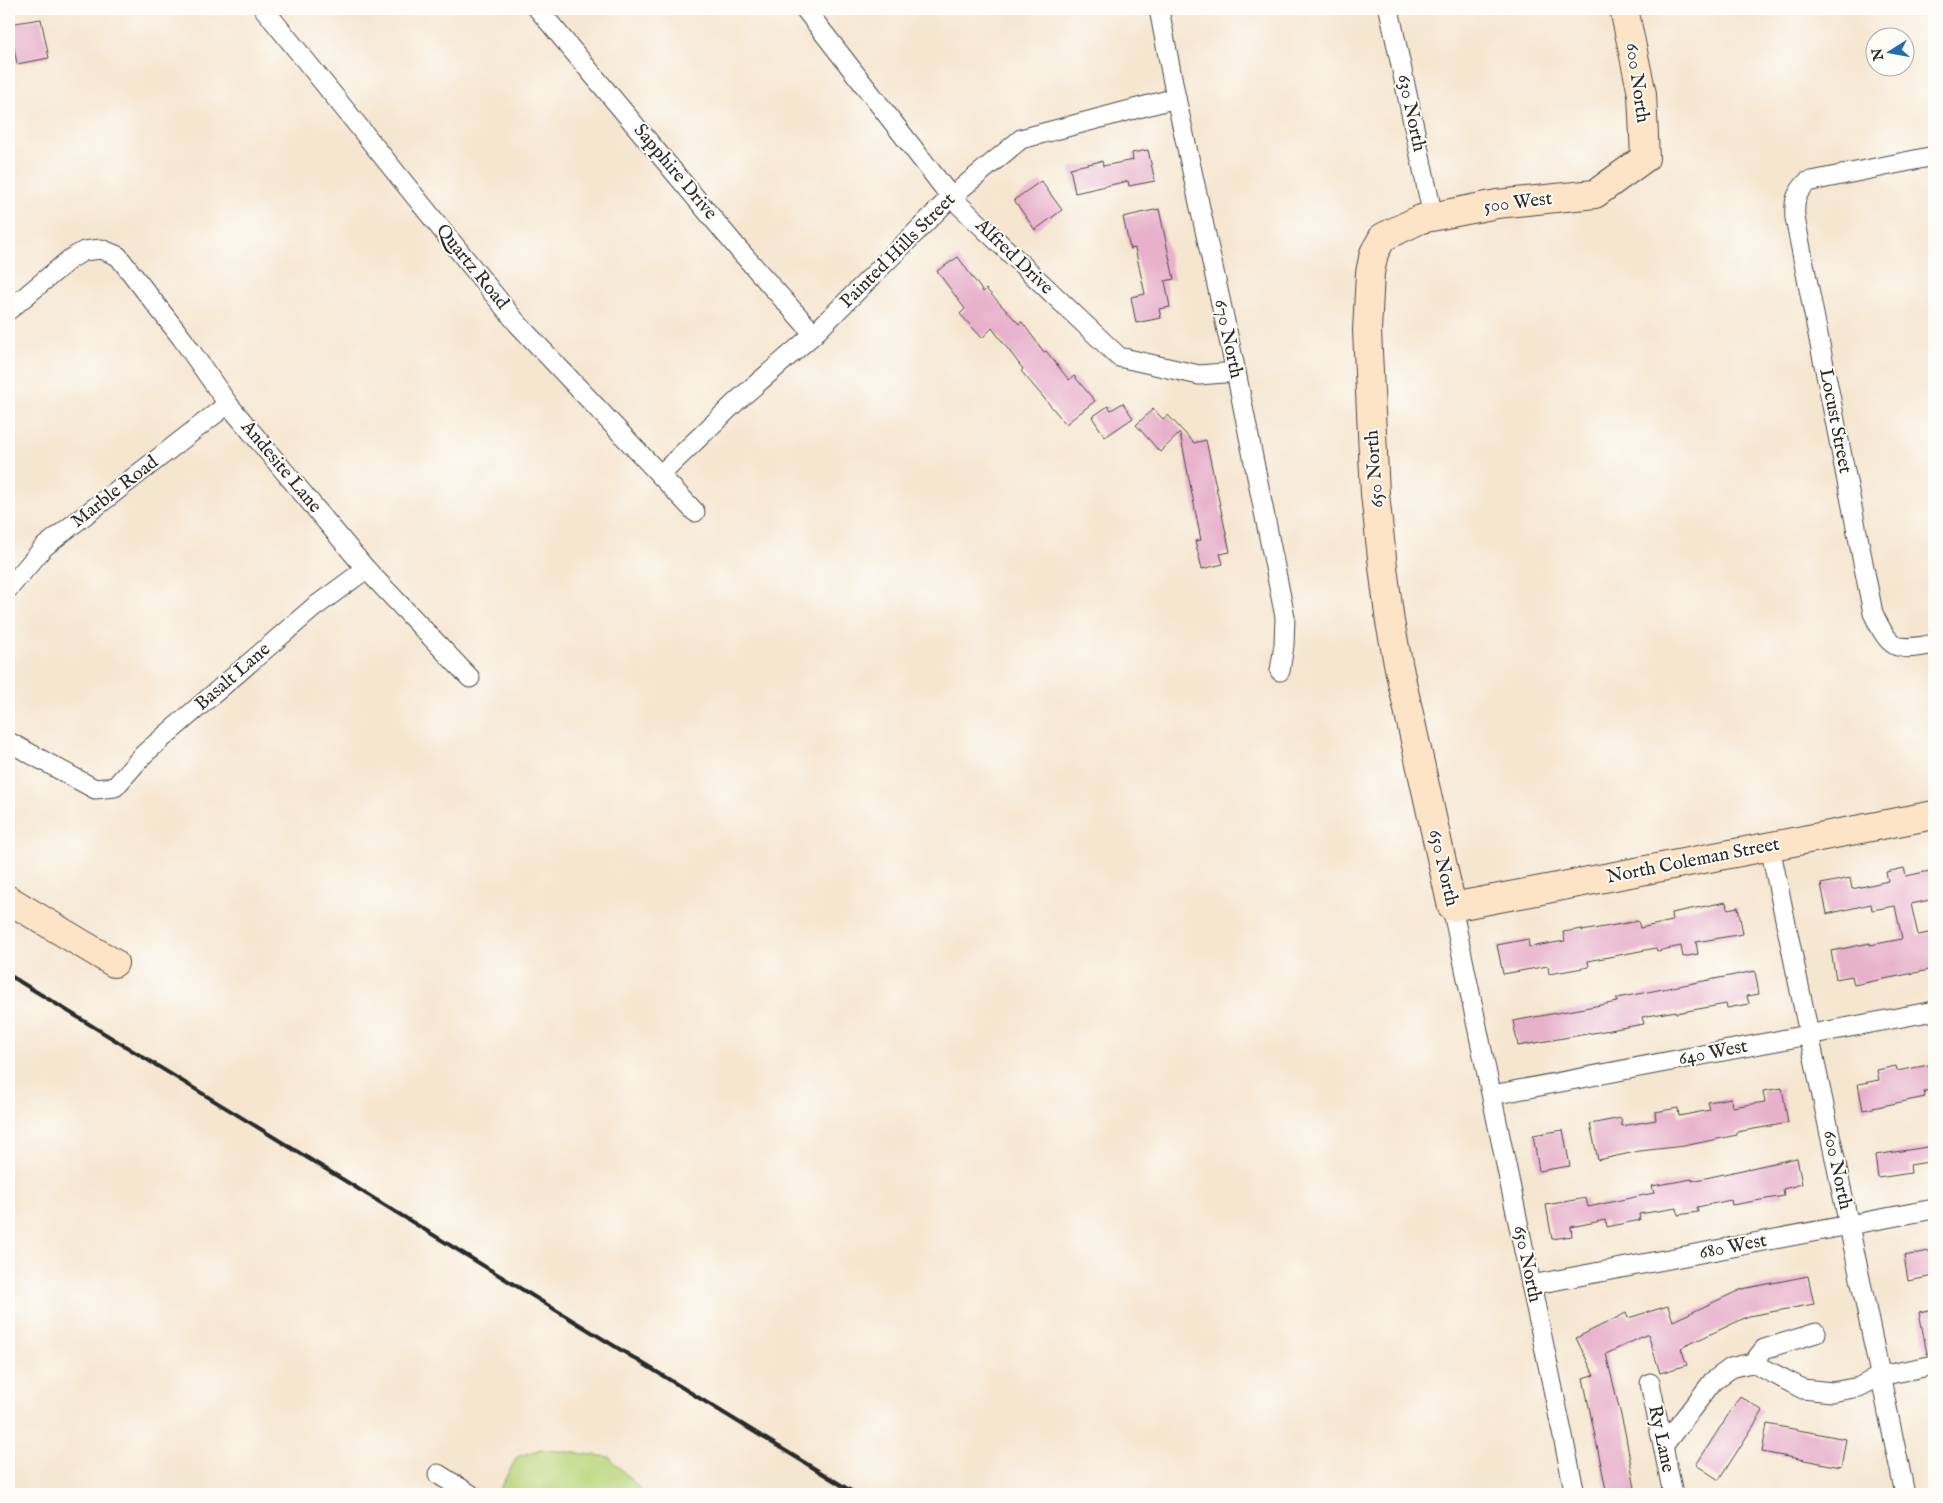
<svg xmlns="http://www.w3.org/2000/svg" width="1943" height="1503" font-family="'IM FELL English',serif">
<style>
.green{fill:#bad77e;stroke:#728154}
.building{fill:#e7b1cb}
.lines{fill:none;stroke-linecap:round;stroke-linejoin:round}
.street-casing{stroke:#494744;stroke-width:21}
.secondary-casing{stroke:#494744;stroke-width:30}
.street{stroke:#fff;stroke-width:19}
.secondary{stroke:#fee4c6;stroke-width:28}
.rail{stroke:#2b2b2b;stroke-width:4}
.labels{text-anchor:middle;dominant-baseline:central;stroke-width:4;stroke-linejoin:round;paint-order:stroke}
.street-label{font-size:19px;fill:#2b2b2b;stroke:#fdfcf7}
</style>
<rect width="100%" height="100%" fill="#fdfcf7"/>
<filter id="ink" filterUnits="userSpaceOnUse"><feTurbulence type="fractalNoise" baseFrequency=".02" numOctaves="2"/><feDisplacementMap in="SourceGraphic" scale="10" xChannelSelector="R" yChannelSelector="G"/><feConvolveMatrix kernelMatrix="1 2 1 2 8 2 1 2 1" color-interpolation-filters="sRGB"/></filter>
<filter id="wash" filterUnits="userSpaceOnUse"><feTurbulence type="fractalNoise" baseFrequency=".0096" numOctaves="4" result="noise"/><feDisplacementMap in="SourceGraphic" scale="20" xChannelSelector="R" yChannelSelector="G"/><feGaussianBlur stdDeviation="1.12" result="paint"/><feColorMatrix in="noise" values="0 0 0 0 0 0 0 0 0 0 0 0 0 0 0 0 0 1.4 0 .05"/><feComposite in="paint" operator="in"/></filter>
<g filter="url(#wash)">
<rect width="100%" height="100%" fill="#f5e6d0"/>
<path class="green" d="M541 1449 609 1457 645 1494H506L499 1490 517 1457Z"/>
<g id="blocks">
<g class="building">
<path d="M41 19 49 58 17 64 13 43H9V24Z"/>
<path d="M1148 150 1155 181 1129 186 1128 181 1075 193 1070 168 1102 161 1103 166 1133 160 1132 153Z"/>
<path d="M1041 181 1062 210 1035 230 1014 200Z"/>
<path d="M1159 209 1174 279 1165 281 1170 307 1159 309 1161 318 1136 323 1131 297 1145 294 1135 248 1130 249 1123 217Z"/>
<path d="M958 257 983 292 986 289 1019 324 1022 322 1044 352 1046 351 1069 380 1074 376 1095 401 1066 424 1021 371 1023 369 992 328 982 338 960 314 965 309 937 271Z"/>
<path d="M1123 403 1133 418 1105 437 1092 417 1108 406 1111 410Z"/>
<path d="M1153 409 1163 419 1168 415 1194 443 1206 440 1230 552 1220 554 1223 564 1202 569 1195 541 1201 540 1180 433 1160 452 1136 425Z"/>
<path d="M1904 868 1906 876 1934 870V899L1911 904 1918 935 1934 932V969L1854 985 1852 976 1836 979 1831 951 1870 943V945L1902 939 1895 906 1872 910 1871 904 1827 914 1821 884 1850 878 1852 889 1888 881 1886 872Z"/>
<path d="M1726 902 1727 909 1738 907 1743 934 1696 942 1698 954 1683 957 1681 946 1657 951 1656 948 1588 961 1589 967 1549 974 1548 966 1503 974 1497 945 1528 939 1529 947 1565 941 1563 932 1582 929V931L1638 921 1640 928 1672 921 1671 913Z"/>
<path d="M1755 971 1759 994 1747 996 1749 1004 1727 1008 1726 1004 1676 1013V1011L1642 1017 1644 1024 1518 1046 1513 1021 1617 1002V998Z"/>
<path d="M1934 1064V1090L1924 1091 1925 1097 1863 1110 1858 1084 1879 1080 1877 1070 1896 1066 1897 1071Z"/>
<path d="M1782 1088 1788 1123 1737 1132V1135L1684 1146 1640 1151 1598 1160 1590 1124 1621 1118 1622 1126 1656 1120 1655 1112 1678 1108 1679 1116 1710 1110 1708 1102 1731 1098 1732 1107 1765 1102 1763 1091Z"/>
<path d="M1563 1130 1570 1166 1539 1171 1533 1135Z"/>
<path d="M1934 1146V1161L1910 1165 1911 1173 1878 1178 1875 1155Z"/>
<path d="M1797 1158 1802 1184 1783 1189 1784 1196 1732 1205 1731 1200 1697 1207 1698 1212 1678 1215 1677 1208 1639 1214 1640 1220 1607 1227 1606 1220 1571 1227 1572 1236 1552 1239 1546 1205 1586 1198 1588 1207 1654 1193 1652 1186 1692 1179V1181Z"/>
<path d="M1934 1250V1276L1908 1281 1904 1256Z"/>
<path d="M1808 1276 1814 1304 1749 1316 1681 1348 1687 1365 1660 1373 1648 1334 1606 1354 1625 1432 1636 1494H1607L1583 1378 1594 1375 1576 1338 1626 1313 1628 1318 1668 1306 1673 1321 1742 1289Z"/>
<path d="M1934 1309V1353L1927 1354 1919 1312Z"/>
<path d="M1740 1396 1763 1411 1719 1480 1696 1465Z"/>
<path d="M1767 1424 1846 1439 1841 1467 1762 1452Z"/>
</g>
</g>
</g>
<g filter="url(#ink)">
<use href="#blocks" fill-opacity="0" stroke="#494744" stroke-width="1"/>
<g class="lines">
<g class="street-casing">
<g id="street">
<path d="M264 9 517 323 695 512"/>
<path d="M538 9 740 251 814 334"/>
<path d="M805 9 951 197 1119 357 1199 375 1236 372"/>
<path d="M1159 9 1176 98 1236 372 1285 617 1284 645 1280 671"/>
<path d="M1389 9 1433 217"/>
<path d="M1934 156 1807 182C1795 195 1794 201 1795 218L1873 613C1890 649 1895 652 1934 644"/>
<path d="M9 310 70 259 84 251 101 249 118 256 181 337 228 404 366 569 470 678"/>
<path d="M660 475 737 401 814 334 951 197 1021 139 1176 98"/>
<path d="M9 588 44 547 228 404"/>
<path d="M9 742 95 789 115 787 144 754 313 608 366 569"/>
<path d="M1770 847 1905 1494"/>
<path d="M1452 907 1575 1494"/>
<path d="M1492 1095 1934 1011"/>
<path d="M1531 1285 1934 1209"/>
<path d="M1753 1363 1764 1349 1816 1333"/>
<path d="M1650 1383 1673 1494"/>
<path d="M1663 1446 1713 1381 1731 1368 1742 1365 1753 1363 1803 1389 1832 1392 1859 1387 1880 1376 1934 1365"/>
<path d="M438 1474 470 1494"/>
</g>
</g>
<g class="secondary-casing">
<g id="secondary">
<path d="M1624 9 1642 94 1645 158 1595 194 1497 204 1421 219 1383 237 1374 253 1370 273 1367 331 1375 494 1383 567 1390 622 1400 673 1452 907 1934 815"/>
<path d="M9 900 114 963"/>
</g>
</g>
<use href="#street" class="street"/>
<use href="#secondary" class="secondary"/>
<path class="rail" d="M9 975 856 1494"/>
</g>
</g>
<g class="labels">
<g class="street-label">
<text transform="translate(1637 83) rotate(82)">600 North</text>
<text transform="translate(1411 113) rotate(78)">630 North</text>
<text transform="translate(675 172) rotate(50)">Sapphire Drive</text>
<text transform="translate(1518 203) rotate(-7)">500 West</text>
<text transform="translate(898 251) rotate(-45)">Painted Hills Street</text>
<text transform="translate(1014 257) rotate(44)">Alfred Drive</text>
<text transform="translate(472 267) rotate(51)">Quartz Road</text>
<text transform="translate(1228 339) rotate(78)">670 North</text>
<text transform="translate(1835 421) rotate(79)">Locust Street</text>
<text transform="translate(281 467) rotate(50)">Andesite Lane</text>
<text transform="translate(1375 469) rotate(-94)">650 North</text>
<text transform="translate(115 492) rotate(-38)">Marble Road</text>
<text transform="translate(233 677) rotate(-41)">Basalt Lane</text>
<text transform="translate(1693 861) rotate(-11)">North Coleman Street</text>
<text transform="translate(1443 868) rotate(77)">650 North</text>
<text transform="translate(1713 1053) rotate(-11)">640 West</text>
<text transform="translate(1837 1170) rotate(78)">600 North</text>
<text transform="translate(1733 1247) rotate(-11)">680 West</text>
<text transform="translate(1527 1264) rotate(78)">650 North</text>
<text transform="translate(1661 1439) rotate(78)">Ry Lane</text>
</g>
</g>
<rect width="1943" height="1503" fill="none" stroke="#fdfcf7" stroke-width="30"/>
<g transform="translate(1890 52) rotate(259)"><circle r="24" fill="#fdfcf7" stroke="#a9a8a5"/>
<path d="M0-4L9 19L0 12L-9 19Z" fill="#1f6fb2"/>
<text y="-8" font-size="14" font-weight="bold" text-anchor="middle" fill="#2b2b2b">N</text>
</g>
</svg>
